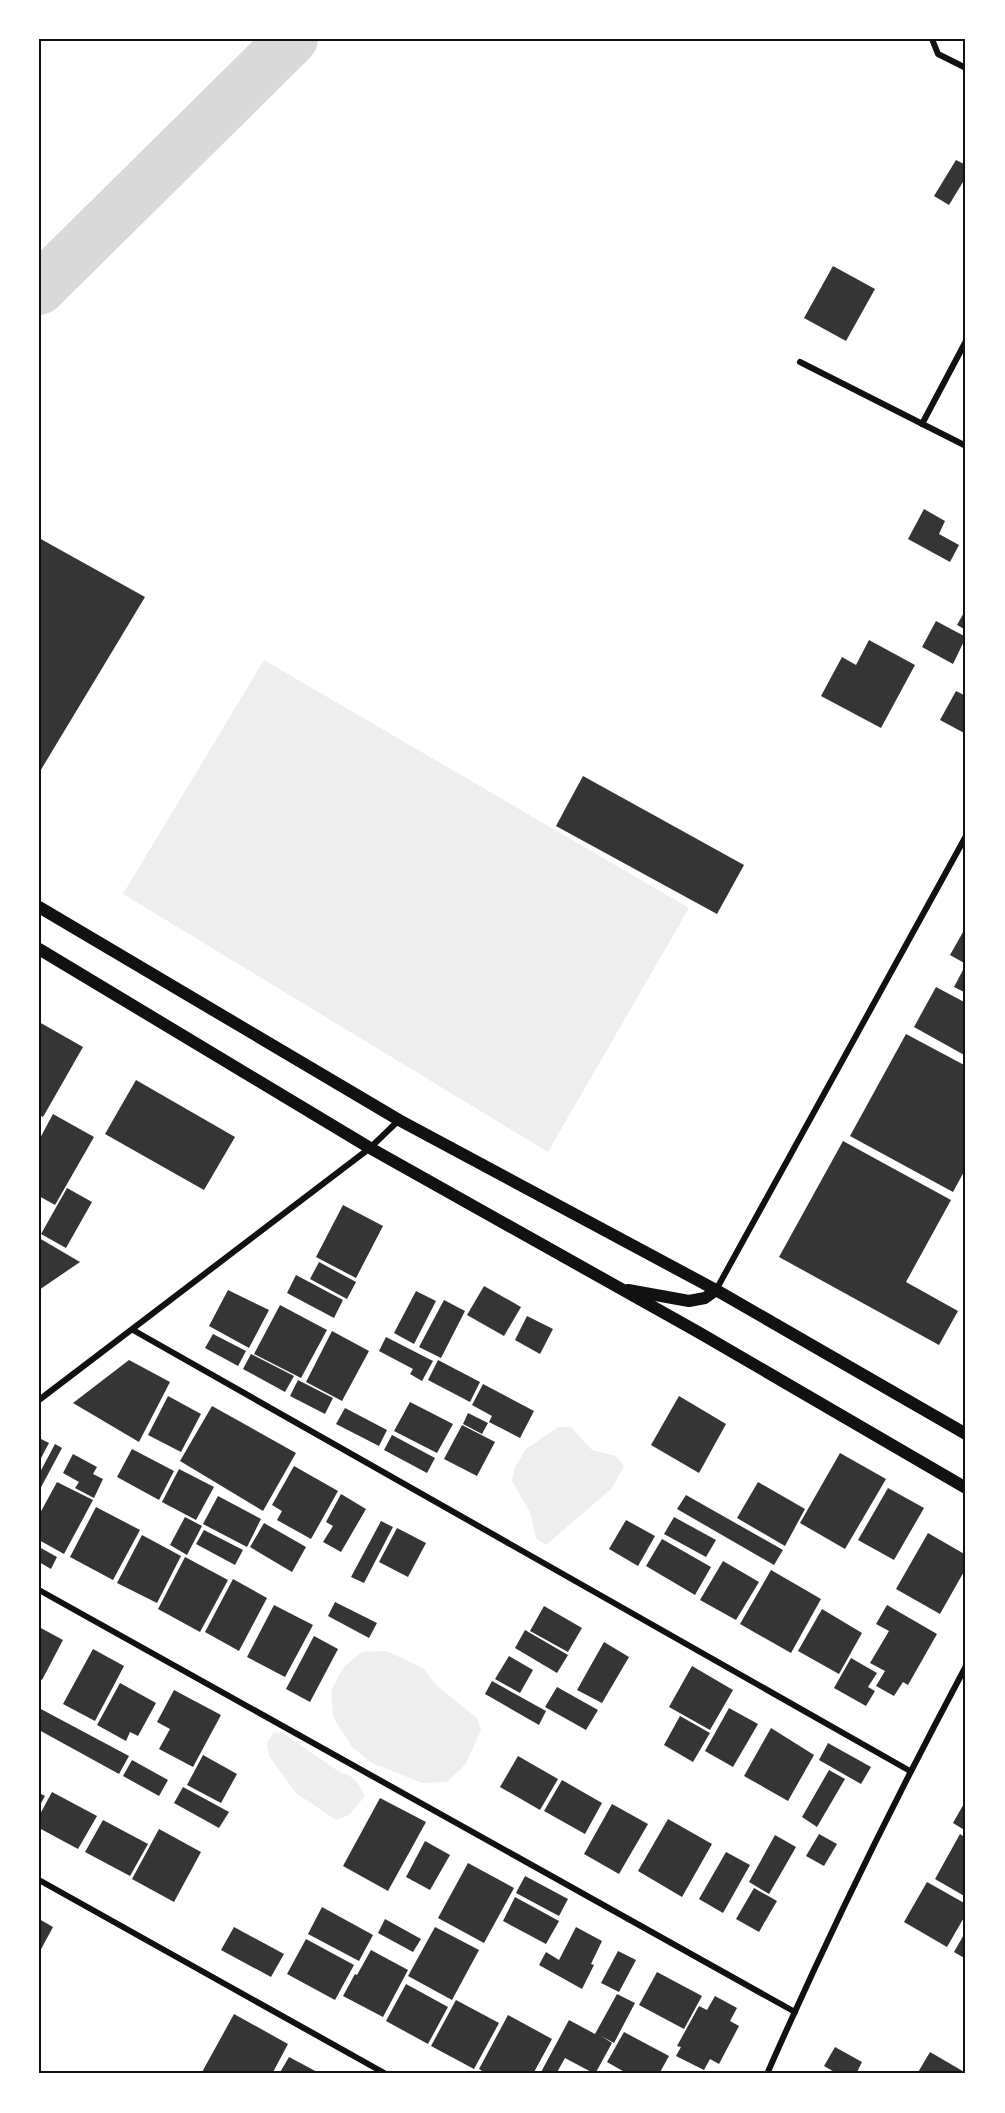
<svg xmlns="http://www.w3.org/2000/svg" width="1005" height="2113" font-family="'Libre Baskerville',serif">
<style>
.green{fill:#eee}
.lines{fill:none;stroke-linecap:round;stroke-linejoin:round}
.river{stroke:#d9d9d9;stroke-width:52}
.building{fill:#353535}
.minor{stroke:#111;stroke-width:6}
.secondary{stroke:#111;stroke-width:12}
.neatline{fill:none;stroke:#111;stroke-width:2}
</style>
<rect width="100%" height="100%" fill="#fff"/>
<g class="green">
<path d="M264 660 689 908 548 1152 123 894Z"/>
<path d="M558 1427H571L592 1450 616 1456 624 1466 612 1488 546 1545 536 1538 530 1512 512 1481 514 1469 526 1449Z"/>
<path d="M387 1651 424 1669 436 1685 477 1718 481 1730 465 1765 447 1782 422 1783 372 1763 352 1747 333 1717 331 1691 343 1668 362 1652Z"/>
<path d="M274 1732 287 1736 341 1773C354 1775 360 1785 365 1796L349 1815 336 1820 296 1793 269 1756 267 1743Z"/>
</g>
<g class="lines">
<path class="river" d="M39 289 292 39"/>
</g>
<g class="building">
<path d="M956 160 966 165V177L949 205 934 196Z"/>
<path d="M833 266 875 289 846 341 804 318Z"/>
<path d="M924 509 945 521 939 534 959 545 950 562 908 539Z"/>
<path d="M39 538 145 597 39 773Z"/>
<path d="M966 609V630L957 625Z"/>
<path d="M936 621 966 637 953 664 922 647Z"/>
<path d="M869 640 915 665 881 728 821 696 842 657 856 665Z"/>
<path d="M956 691 966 696V734L940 720Z"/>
<path d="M583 776 744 865 717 914 556 826Z"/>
<path d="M963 932 966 933V964L950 955Z"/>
<path d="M964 968 966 969V993L954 987Z"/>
<path d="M936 987 966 1003V1056L914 1027Z"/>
<path d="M39 1022 83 1047 43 1117 39 1115Z"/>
<path d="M906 1034 966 1066V1168L953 1192 850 1136Z"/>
<path d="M136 1080 235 1137 204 1190 105 1134Z"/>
<path d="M53 1114 94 1137 55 1205 39 1196V1140Z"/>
<path d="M843 1141 951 1200 906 1282 958 1311 939 1345 779 1257Z"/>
<path d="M67 1188 92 1202 66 1248 41 1234Z"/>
<path d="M343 1205 383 1226 356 1278 316 1257Z"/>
<path d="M39 1238 80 1262 39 1290Z"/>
<path d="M319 1262 356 1282 347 1299 310 1279Z"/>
<path d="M296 1275 343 1300 334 1318 287 1293Z"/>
<path d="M484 1286 521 1307 504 1336 467 1315Z"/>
<path d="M228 1290 269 1310 249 1348 209 1326Z"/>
<path d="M416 1291 436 1301 414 1344 394 1333Z"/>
<path d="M444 1300 465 1311 441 1358 419 1347Z"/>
<path d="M280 1305 327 1330 301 1378 254 1354Z"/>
<path d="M527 1316 553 1329 540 1354 515 1340Z"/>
<path d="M332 1331 369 1351 342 1401 306 1382Z"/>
<path d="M213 1334 246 1351 238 1366 205 1348Z"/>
<path d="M386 1337 433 1361 422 1381 410 1374 413 1369 379 1351Z"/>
<path d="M251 1354 294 1376 285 1392 243 1369Z"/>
<path d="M129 1360 170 1382 139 1442 73 1403Z"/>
<path d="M438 1360 480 1382 470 1402 428 1380Z"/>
<path d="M298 1380 333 1398 325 1414 290 1396Z"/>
<path d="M483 1384 534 1411 520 1438 489 1422 492 1416 472 1405Z"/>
<path d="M168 1396 201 1414 181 1452 148 1435Z"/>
<path d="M679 1396 726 1424 699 1473 651 1445Z"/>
<path d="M410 1402 453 1424 437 1453 394 1431Z"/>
<path d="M212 1406 296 1453 263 1511 180 1461Z"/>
<path d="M345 1408 387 1430 379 1446 336 1424Z"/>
<path d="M468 1413 488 1423 482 1434 463 1424Z"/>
<path d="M462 1425 495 1442 477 1476 444 1459Z"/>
<path d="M392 1435 435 1458 427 1473 384 1450Z"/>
<path d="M39 1438 49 1443 39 1462Z"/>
<path d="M55 1444 62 1448 39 1491V1474Z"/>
<path d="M132 1449 174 1471 159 1500 117 1477Z"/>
<path d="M840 1453 886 1479 845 1549 800 1523Z"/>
<path d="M73 1454 97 1467 93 1474 103 1479 94 1498 75 1488 79 1482 63 1473Z"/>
<path d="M294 1466 338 1491 311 1539 277 1520 282 1511 272 1505Z"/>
<path d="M179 1469 214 1487 196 1520 162 1502Z"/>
<path d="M57 1482 93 1500 64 1554 39 1540V1515Z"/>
<path d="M758 1482 805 1509 785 1546 737 1518Z"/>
<path d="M888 1488 924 1508 894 1560 858 1540Z"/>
<path d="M341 1494 366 1509 341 1552 323 1542 333 1526 326 1522Z"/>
<path d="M686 1495 783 1550 774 1565 677 1509Z"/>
<path d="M218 1496 261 1519 247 1547 203 1524Z"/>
<path d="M96 1507 140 1530 113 1580 70 1557Z"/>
<path d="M185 1517 202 1526 187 1555 170 1545Z"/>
<path d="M674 1517 716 1540 706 1557 664 1534Z"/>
<path d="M626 1520 655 1536 638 1566 609 1549Z"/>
<path d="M381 1521 393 1527 364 1583 351 1577Z"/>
<path d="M264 1523 306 1547 292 1572 250 1547Z"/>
<path d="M397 1528 426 1543 408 1577 379 1562Z"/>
<path d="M204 1530 243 1550 235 1565 196 1544Z"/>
<path d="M928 1533 966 1555V1568L940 1614 896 1589Z"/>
<path d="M142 1535 181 1556 157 1603 117 1583Z"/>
<path d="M662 1539 711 1567 695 1595 646 1566Z"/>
<path d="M39 1547 57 1557 51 1569 39 1562Z"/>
<path d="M185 1557 228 1580 200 1632 158 1609Z"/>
<path d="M723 1561 759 1582 736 1620 700 1600Z"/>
<path d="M771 1570 821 1599 791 1653 740 1624Z"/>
<path d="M233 1579 267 1598 239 1651 205 1632Z"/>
<path d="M335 1602 377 1623 369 1638 328 1616Z"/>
<path d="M274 1605 313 1625 285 1677 247 1657Z"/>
<path d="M887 1605 937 1634 908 1685 903 1682 894 1696 876 1686 885 1671 870 1663 889 1631 876 1624Z"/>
<path d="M544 1606 582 1628 568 1652 530 1631Z"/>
<path d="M822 1609 862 1633 839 1674 798 1651Z"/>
<path d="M39 1627 63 1640 42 1680 39 1678Z"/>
<path d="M525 1630 568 1655 557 1673 515 1648Z"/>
<path d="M314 1636 338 1649 310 1702 286 1689Z"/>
<path d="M604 1642 629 1657 602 1703 577 1690Z"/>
<path d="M93 1649 124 1666 95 1721 63 1704Z"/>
<path d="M509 1656 533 1670 520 1693 495 1679Z"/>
<path d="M851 1658 877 1673 868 1687 875 1691 866 1706 834 1688Z"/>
<path d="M692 1666 733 1690 710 1730 669 1707Z"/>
<path d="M492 1681 546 1711 539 1725 485 1694Z"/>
<path d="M120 1683 156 1703 138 1736 130 1732 126 1741 97 1725Z"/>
<path d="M557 1687 598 1710 586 1730 545 1707Z"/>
<path d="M174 1690 221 1715 193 1767 159 1749 170 1729 157 1722Z"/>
<path d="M39 1708 129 1756 119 1774 39 1730Z"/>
<path d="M729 1708 758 1724 733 1767 705 1751Z"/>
<path d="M680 1716 710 1733 693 1762 664 1745Z"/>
<path d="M771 1728 814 1755 788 1801 744 1776Z"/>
<path d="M828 1743 871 1767 861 1784 819 1760Z"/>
<path d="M203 1755 237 1774 221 1803 187 1785Z"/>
<path d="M518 1756 558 1779 540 1810 500 1787Z"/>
<path d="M132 1760 168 1780 159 1796 123 1776Z"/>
<path d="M829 1770 845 1779 817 1827 802 1817Z"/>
<path d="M562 1780 602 1803 585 1834 544 1811Z"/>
<path d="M183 1787 229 1812 219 1828 174 1803Z"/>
<path d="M52 1792 97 1816 78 1849 39 1828V1816Z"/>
<path d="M39 1793 45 1796 39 1807Z"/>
<path d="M380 1798 426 1822 388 1891 343 1866Z"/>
<path d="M966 1800V1831L953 1823Z"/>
<path d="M612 1804 648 1824 619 1874 584 1854Z"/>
<path d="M668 1819 712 1844 682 1897 638 1871Z"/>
<path d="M103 1820 148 1844 130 1876 85 1852Z"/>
<path d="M159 1829 201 1852 174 1902 132 1879Z"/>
<path d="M819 1834 837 1844 824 1866 806 1856Z"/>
<path d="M960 1834 966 1838V1897L935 1879Z"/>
<path d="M775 1835 796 1847 769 1894 749 1882Z"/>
<path d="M425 1841 450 1855 430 1890 406 1877Z"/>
<path d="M726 1852 750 1865 723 1913 699 1899Z"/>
<path d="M468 1863 514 1888 484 1943 438 1918Z"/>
<path d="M525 1876 568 1899 559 1916 516 1893Z"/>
<path d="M927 1882 966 1904V1914L947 1947 904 1922Z"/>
<path d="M754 1888 777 1901 759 1932 736 1919Z"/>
<path d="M515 1897 559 1921 546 1944 503 1921Z"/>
<path d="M322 1907 373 1935 359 1961 308 1934Z"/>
<path d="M39 1919 53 1927 39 1953Z"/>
<path d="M385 1919 421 1939 413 1952 378 1933Z"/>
<path d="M234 1927 284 1954 271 1977 221 1950Z"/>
<path d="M435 1927 479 1950 452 2000 408 1976Z"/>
<path d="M576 1927 602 1941 591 1964 594 1965 582 1989 539 1965 546 1952 559 1960Z"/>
<path d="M966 1931V1959L954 1952Z"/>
<path d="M306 1939 354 1965 335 2000 287 1974Z"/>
<path d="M371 1950 408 1970 383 2017 343 1996 355 1974 357 1975Z"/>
<path d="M618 1951 636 1960 619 1992 601 1983Z"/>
<path d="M657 1972 702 1996 684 2029 639 2005Z"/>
<path d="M406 1984 448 2007 428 2044 386 2021Z"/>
<path d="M617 1994 635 2003 614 2043 601 2036 612 2043 595 2074 565 2058 556 2074H540L569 2020 595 2034Z"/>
<path d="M715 1996 737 2008 730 2021 739 2026 719 2064 710 2059 704 2070 676 2056 681 2047 677 2046 699 2006 707 2010Z"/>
<path d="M456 2000 499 2023 474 2069 431 2046Z"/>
<path d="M234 2014 288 2044 272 2074H201Z"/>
<path d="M508 2015 552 2039 533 2074H487L479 2069Z"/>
<path d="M624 2032 669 2056 659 2074H628L607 2062Z"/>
<path d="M835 2047 862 2062 856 2074H838L824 2066Z"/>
<path d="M930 2052 966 2073V2074H917Z"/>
<path d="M289 2057 321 2074H279Z"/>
</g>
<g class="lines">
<g class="minor">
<path d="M932 39 938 54 966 68"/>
<path d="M800 362 966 446"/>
<path d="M922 424 966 341"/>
<path d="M716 1290 966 836"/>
<path d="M133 1330 910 1771"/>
<path d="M39 1400 370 1148 399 1120"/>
<path d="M39 1590 795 2012"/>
<path d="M39 1880 386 2074"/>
<path d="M767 2074C828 1935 895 1799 966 1666"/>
</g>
<g class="secondary">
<path d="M39 907 399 1120 716 1290 966 1434"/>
<path d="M39 949 370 1148 698 1332 966 1488"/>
<path d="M628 1290 689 1301 705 1298 716 1290"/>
</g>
</g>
<rect width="1005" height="2113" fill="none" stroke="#ffffff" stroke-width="81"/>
<rect x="40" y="40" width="924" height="2032" class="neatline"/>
</svg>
